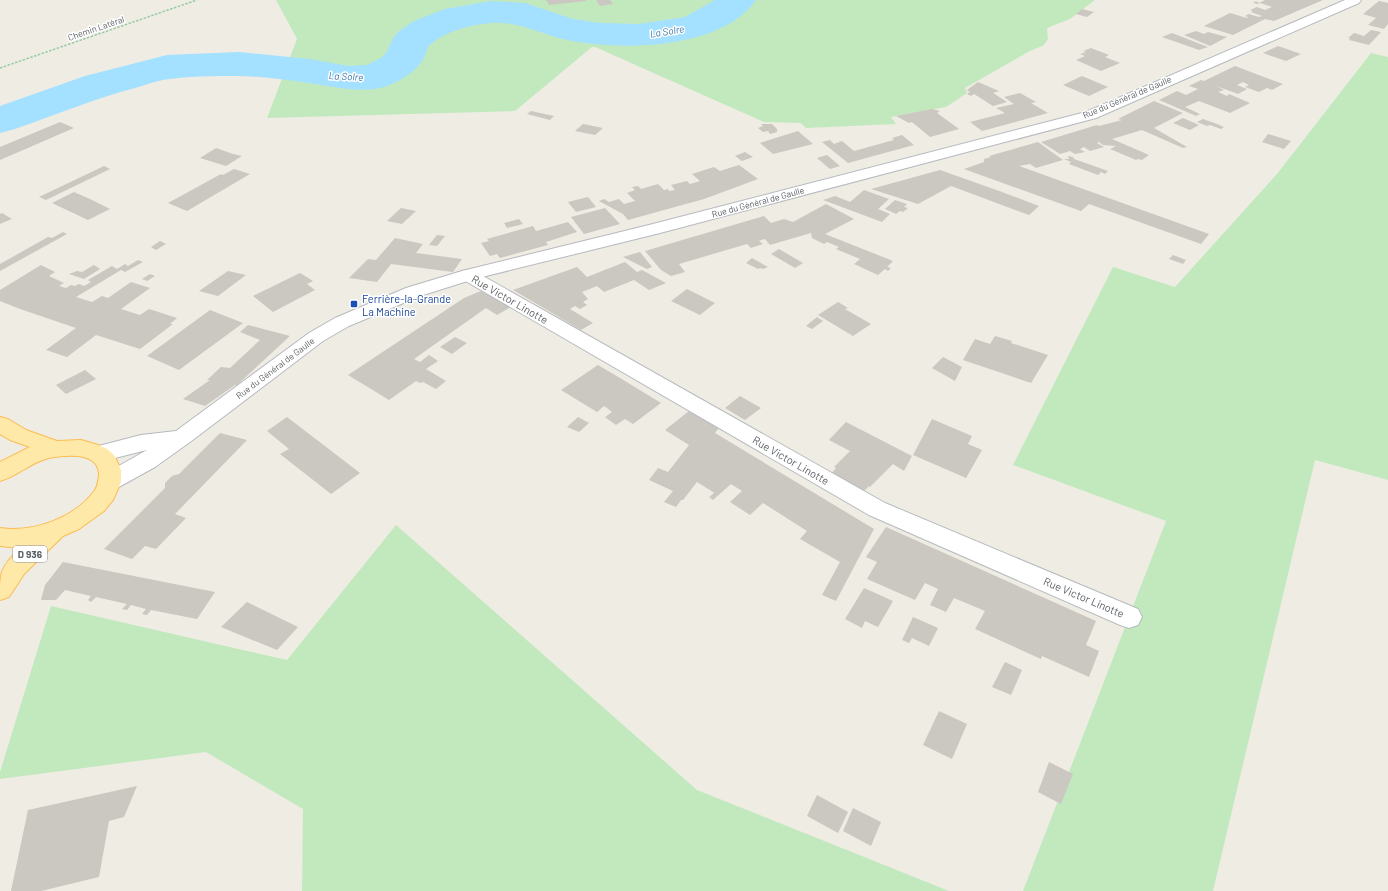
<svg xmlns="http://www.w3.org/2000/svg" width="1388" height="891" font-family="Barlow,sans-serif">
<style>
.green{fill:#c2e9be}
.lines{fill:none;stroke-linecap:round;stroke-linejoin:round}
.river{fill:#a4e0ff;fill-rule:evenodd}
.building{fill:#cbc7c1}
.street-casing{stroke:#b6bbbf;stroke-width:2}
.secondary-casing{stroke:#b5babf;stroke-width:2}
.primary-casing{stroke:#fbbc51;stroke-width:2}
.path{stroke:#97cba1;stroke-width:1.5;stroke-dasharray:2.5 1.5;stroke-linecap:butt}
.street{fill:#fff;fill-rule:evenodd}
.secondary{fill:#fff;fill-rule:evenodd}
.primary{fill:#ffe9a9;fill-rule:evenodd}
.transit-dot{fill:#1a4fb4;stroke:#fff;stroke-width:1.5}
.labels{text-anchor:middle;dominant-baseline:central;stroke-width:3;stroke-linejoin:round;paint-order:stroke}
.far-street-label{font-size:9px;fill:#5c6166;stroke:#fff}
.far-water-label{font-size:10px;font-style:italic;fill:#3577a7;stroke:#fff}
.shield{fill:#fff;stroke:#8d9094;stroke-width:1}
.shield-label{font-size:10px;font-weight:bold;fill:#5c6166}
.transit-label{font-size:11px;fill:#164399;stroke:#fff;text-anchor:start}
.street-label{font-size:11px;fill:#5c6166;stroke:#fff}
</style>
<rect width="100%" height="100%" fill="#efece4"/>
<g class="green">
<path d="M276 0H1095L1070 19 1047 28 1048 39 1044 45 1030 51 965 88 967 93 946 107 891 117 896 124 806 128 801 123 764 122 595 47H592L515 111 267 118 297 39Z"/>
<path d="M1371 53 1388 57V480L1315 460 1213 891H1023L1166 521 1013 465 1113 267 1175 287 1277 174Z"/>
<path d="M396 525 697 790 949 891H302L303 809 206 752 0 779V772L51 606 287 660Z"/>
</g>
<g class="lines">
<path class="river" d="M715 0H756C721 50 620 51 567 40 539 34 520 21 490 23 470 25 446 31 431 44 426 47 427 53 424 58 415 74 393 86 375 89 352 92 331 86 308 83 285 80 261 76 237 76 215 76 192 76 170 79 158 80 146 85 135 88 94 99 55 115 15 129L0 133V106L85 76 167 55 239 52 309 59 349 66 367 65 381 58 387 52 392 40 398 32 414 21 445 9 491 1 525 3 573 19 601 23 639 24 685 17Z"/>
</g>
<g class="building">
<path d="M546 0H586V1L549 5Z"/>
<path d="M596 0H610L613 4 600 6Z"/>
<path d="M1265 0H1323L1274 21 1265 19 1233 35 1204 26 1230 13 1247 18 1248 17 1245 16 1249 14 1259 17 1262 16 1251 12 1253 11 1250 10 1257 7 1265 10 1272 7 1260 3 1258 4 1253 3 1256 1 1259 3Z"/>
<path d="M1379 1 1388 3V24L1384 29 1368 25 1376 18 1363 14Z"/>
<path d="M1082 9 1094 12 1087 17 1076 14Z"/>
<path d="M1371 30 1381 32 1369 45 1349 40 1350 38H1348L1354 33 1364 36Z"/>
<path d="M1196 31 1204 34 1208 32 1227 37 1210 46 1184 35Z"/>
<path d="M1172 33 1208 47 1199 50 1162 37Z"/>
<path d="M1278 46 1301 54 1286 61 1263 53Z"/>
<path d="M1091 48 1109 55 1105 57 1120 63 1101 71 1076 60 1085 56 1080 54 1086 52 1083 51Z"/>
<path d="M1235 66 1283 84 1272 90 1267 88 1259 92 1245 87 1249 85 1243 82 1237 85 1247 89 1238 94 1216 86 1224 90 1218 92 1227 96 1229 94 1250 103 1230 113 1199 101 1185 107 1200 114 1196 116 1159 100 1177 91 1186 95 1198 89 1189 86 1201 80 1204 81Z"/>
<path d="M1082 76 1108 87 1089 96 1063 85Z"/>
<path d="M978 82 999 91 993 93 1007 102 993 106 974 94 971 96 967 94 970 92 967 90Z"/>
<path d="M1020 93 1036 102 1031 103 1048 113 982 131 970 122 1005 113 996 108 1014 104 1004 97Z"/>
<path d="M1154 101 1183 113 1154 128 1187 147 1183 148 1142 130 1112 139 1149 155 1142 160 1138 159 1136 160 1110 149 1116 146 1103 145 1099 142 1097 143 1104 147 1090 151 1084 147 1080 149 1085 152 1075 154 1070 151 1060 154 1041 142 1097 125 1099 126 1122 120 1118 119Z"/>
<path d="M932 109 940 111 937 113 959 129 930 137 912 122 909 123 896 116Z"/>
<path d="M531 111 540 113 554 116 550 120 527 114Z"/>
<path d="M1183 118 1199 125 1190 130 1173 123Z"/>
<path d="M1203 119 1217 124 1224 127 1221 129 1210 125 1207 126 1197 122Z"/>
<path d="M60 122 74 128 0 160V147Z"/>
<path d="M583 124 603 128 595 135 575 131Z"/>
<path d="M761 124H772L777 129V132L770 134 768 131 763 132 758 128 763 126Z"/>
<path d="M798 131 813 144 773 154 760 143Z"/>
<path d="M1268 134 1291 141 1284 149 1262 142Z"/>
<path d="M902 135 914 145 848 163 822 142 830 140 834 144 842 141 854 151 894 140 892 138Z"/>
<path d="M1038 142 1063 160 1036 168 1030 164 1019 166 1209 234 1201 244 1089 204 1081 211 964 169 984 162V159L991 157 989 156Z"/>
<path d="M216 148 233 154 242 156 226 166 200 158Z"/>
<path d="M745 152 753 157 742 161 735 156Z"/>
<path d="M827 155 840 166 830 169 817 158Z"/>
<path d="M1068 156 1073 157 1074 159 1108 171 1105 174 1101 172 1098 175 1069 164 1071 162 1064 159H1069Z"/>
<path d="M739 165 758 179 704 199 628 220 623 214 599 201 604 199 609 202 619 199 624 204 635 201 627 193 635 190 632 187 638 186 641 189 658 184 664 190 668 189 669 191 675 190 671 185 687 181 690 184 700 181 692 174 714 167 720 171Z"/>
<path d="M104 166 110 169 46 200 39 197Z"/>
<path d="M234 169 250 174 187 211 168 203 221 174 223 175Z"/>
<path d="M940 170 1002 192 1039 206 1029 215 951 186 918 204 871 189Z"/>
<path d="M864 190 889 199 878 209 890 214 882 222 823 200 835 196 850 202Z"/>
<path d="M74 192 90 199 110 209 88 220 52 203Z"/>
<path d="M588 197 596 207 576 212 568 202Z"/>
<path d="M895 200 907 204 904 207 908 208 903 212 900 211 896 214 885 209Z"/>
<path d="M826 204 854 219 825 234 893 261 887 267 891 268 888 271 885 269 878 275 854 264 860 259 836 249 839 247 827 242 824 244 812 238 811 233 770 245 765 239 761 240 759 241 763 244 751 248 747 244 679 264 685 272 671 276 661 270 645 251 764 216 771 223 784 219 793 222Z"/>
<path d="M401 208 416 211 402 224 387 221Z"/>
<path d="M605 208 620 224 584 234 571 217Z"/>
<path d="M2 213 12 219 0 224V214Z"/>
<path d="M519 219 523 224 507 228 504 223Z"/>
<path d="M568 222 577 232 546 242 548 245 500 258 497 254 490 256 481 243 489 241 487 239 533 226 536 231Z"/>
<path d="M63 232 67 234 0 271V264L48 237 52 238Z"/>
<path d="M437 235 445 236 437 246 429 245Z"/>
<path d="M395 238 423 244 416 253 462 259 453 272 391 264 377 282 349 278 368 259 376 260Z"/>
<path d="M160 241 166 244 156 250 151 247Z"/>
<path d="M779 249 803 263 795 268 771 254Z"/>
<path d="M640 252 652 267 647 269 623 257Z"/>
<path d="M1173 255 1186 260 1183 264 1169 259Z"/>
<path d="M752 258 768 267 763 269 760 268 758 269 746 263Z"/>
<path d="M138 260 143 262 125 272 121 270 76 297 92 302 102 296 108 298 131 282 150 288 121 309 140 315 149 309 177 318 170 324H173L140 349 96 335 67 357 46 350 76 328 20 309 0 301V290L41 265 55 272 49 276 64 283 59 286 66 288 71 285 75 286 79 284 84 286 91 282 88 280 112 266 117 269 125 264 128 266Z"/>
<path d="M625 262 637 272 642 270 666 283 649 290 634 280 604 292 597 286 582 292 588 299 583 302 587 305 580 309 575 306 570 309 593 323 581 330 513 290 577 267 587 277Z"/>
<path d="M94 265 100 269 84 279 69 274 77 271 82 272Z"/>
<path d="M228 271 246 275 218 296 199 291Z"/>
<path d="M300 273 313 281 307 284 315 290 273 312 253 296Z"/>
<path d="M150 274 155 276 147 281 142 279Z"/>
<path d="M687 289 715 303 700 315 671 301Z"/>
<path d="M481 291 511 307 497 315 486 308 414 359 420 362 429 355 438 361 426 369 446 381 436 389 423 382 420 383 416 381 389 400 348 375 464 298Z"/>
<path d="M838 302 848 308 845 309 871 324 853 336 818 315Z"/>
<path d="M210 310 243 323 179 370 147 356Z"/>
<path d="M817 317 823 321 812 329 806 326Z"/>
<path d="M248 325 290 336 237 385H235L205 406 183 399 210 380H207L221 367 230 368 260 340 240 332Z"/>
<path d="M995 336 1012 341 1011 343 1048 355 1031 383 963 360 975 339 990 344Z"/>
<path d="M455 337 467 343 452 354 440 347Z"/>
<path d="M943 357 962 367 955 381 932 368Z"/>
<path d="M598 365 620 378 661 403 633 424 625 419 616 425 605 417 612 412 607 408 604 406 597 412 561 390Z"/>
<path d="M85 370 96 379 66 394 56 385Z"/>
<path d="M740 396 761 408 745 420 725 408Z"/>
<path d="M689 411 719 428 715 433 874 529 836 601 822 595 840 562 800 539 807 531 763 503 750 515 730 502 742 491 731 484 713 500 709 497 714 493 713 492 697 482 683 500H681L676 507 664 502 673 491 649 480 658 468 668 472 689 445 665 430Z"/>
<path d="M287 417 360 473 331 494 280 454 289 449 267 431Z"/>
<path d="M578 417 589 423 579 432 567 427Z"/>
<path d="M932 419 972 436 968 444 982 450 966 478 913 455Z"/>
<path d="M846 422 912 456 904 471 893 464 870 487 869 486 864 491 831 474 836 468 834 467 850 451 829 440Z"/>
<path d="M220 433 247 440 175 514 186 518 156 549 145 546 132 559 104 549 165 488V483L172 476 179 474Z"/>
<path d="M886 527 1096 621 1086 645 1099 651 1089 677 1042 656 1041 659 975 629 985 611 954 598 946 612 930 605 938 589 925 583 915 600 867 579 877 562 866 557Z"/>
<path d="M63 562 215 592 197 619 151 610 147 615 142 614 146 609 131 605 127 610 122 609 127 604 96 597 91 602 88 600 91 596 65 590 56 600H41L45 585Z"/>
<path d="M864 588 893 601 878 627 865 621 862 628 845 619Z"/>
<path d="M247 602 298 627 277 650 221 627Z"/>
<path d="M913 617 938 628 929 646 912 638 909 643 902 640Z"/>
<path d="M1005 662 1022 670 1011 695 992 687Z"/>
<path d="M939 711 967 724 952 759 923 745Z"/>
<path d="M1049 762 1073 774 1061 804 1038 792Z"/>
<path d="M137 786 124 817 109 821 99 877 41 891H11L28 810Z"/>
<path d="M817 795 848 812 838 833 807 816Z"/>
<path d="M853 808 881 822 871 846 843 831Z"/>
</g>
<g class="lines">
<g class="street-casing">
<path id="street" d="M468 270 474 271 885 503 1138 609 1142 617 1138 625 1129 628 1120 625 869 515 462 279 459 275 462 271Z"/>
</g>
<g class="secondary-casing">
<path id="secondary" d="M1345 0H1361L1359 3 1096 118 660 233 474 279 420 296 349 326 323 341 190 442 155 467 117 488 109 490 101 488 98 482 101 476 147 450 99 462 91 460 88 454 91 448 141 435 176 431 309 333 335 318 406 288 462 271 649 225 1086 112Z"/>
</g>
<g class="primary-casing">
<path id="primary" d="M0 417 8 419 26 430 57 441 81 440 98 445 107 449 114 455 121 470V482L113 500 104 511 79 529 63 536 24 574 9 597 0 600C0 570 0 569 20 548L0 546V528C33 533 75 518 95 490 98 485 98 481 99 475 99 451 65 455 49 458 31 462 18 476 0 481V462L30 447 10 440 0 434Z"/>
</g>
<path class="path" d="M0 68 197 0"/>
<use href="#street" class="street"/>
<use href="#secondary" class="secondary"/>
<use href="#primary" class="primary"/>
</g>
<rect class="transit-dot" x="350" y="300" width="8" height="8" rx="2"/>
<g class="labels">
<g class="far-street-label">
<text transform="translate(96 28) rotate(-19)">Chemin Latéral</text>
<text transform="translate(1127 97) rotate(-23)">Rue du Général de Gaulle</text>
<text transform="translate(758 202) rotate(-15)">Rue du Général de Gaulle</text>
<text transform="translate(275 368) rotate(-37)">Rue du Général de Gaulle</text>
</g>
<g class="far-water-label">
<text transform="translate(667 31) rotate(-9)">La Solre</text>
<text transform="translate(346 76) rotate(3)">La Solre</text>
</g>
<rect class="shield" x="13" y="546" width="34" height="16" rx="3"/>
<g class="shield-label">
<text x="30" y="554">D 936</text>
</g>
<g class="transit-label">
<text x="362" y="298">Ferrière-la-Grande<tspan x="362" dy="13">La Machine</tspan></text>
</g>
<g class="street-label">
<text transform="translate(510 299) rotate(30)">Rue Victor Linotte</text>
<text transform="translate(791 460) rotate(30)">Rue Victor Linotte</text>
<text transform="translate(1084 597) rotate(23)">Rue Victor Linotte</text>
</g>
</g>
</svg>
